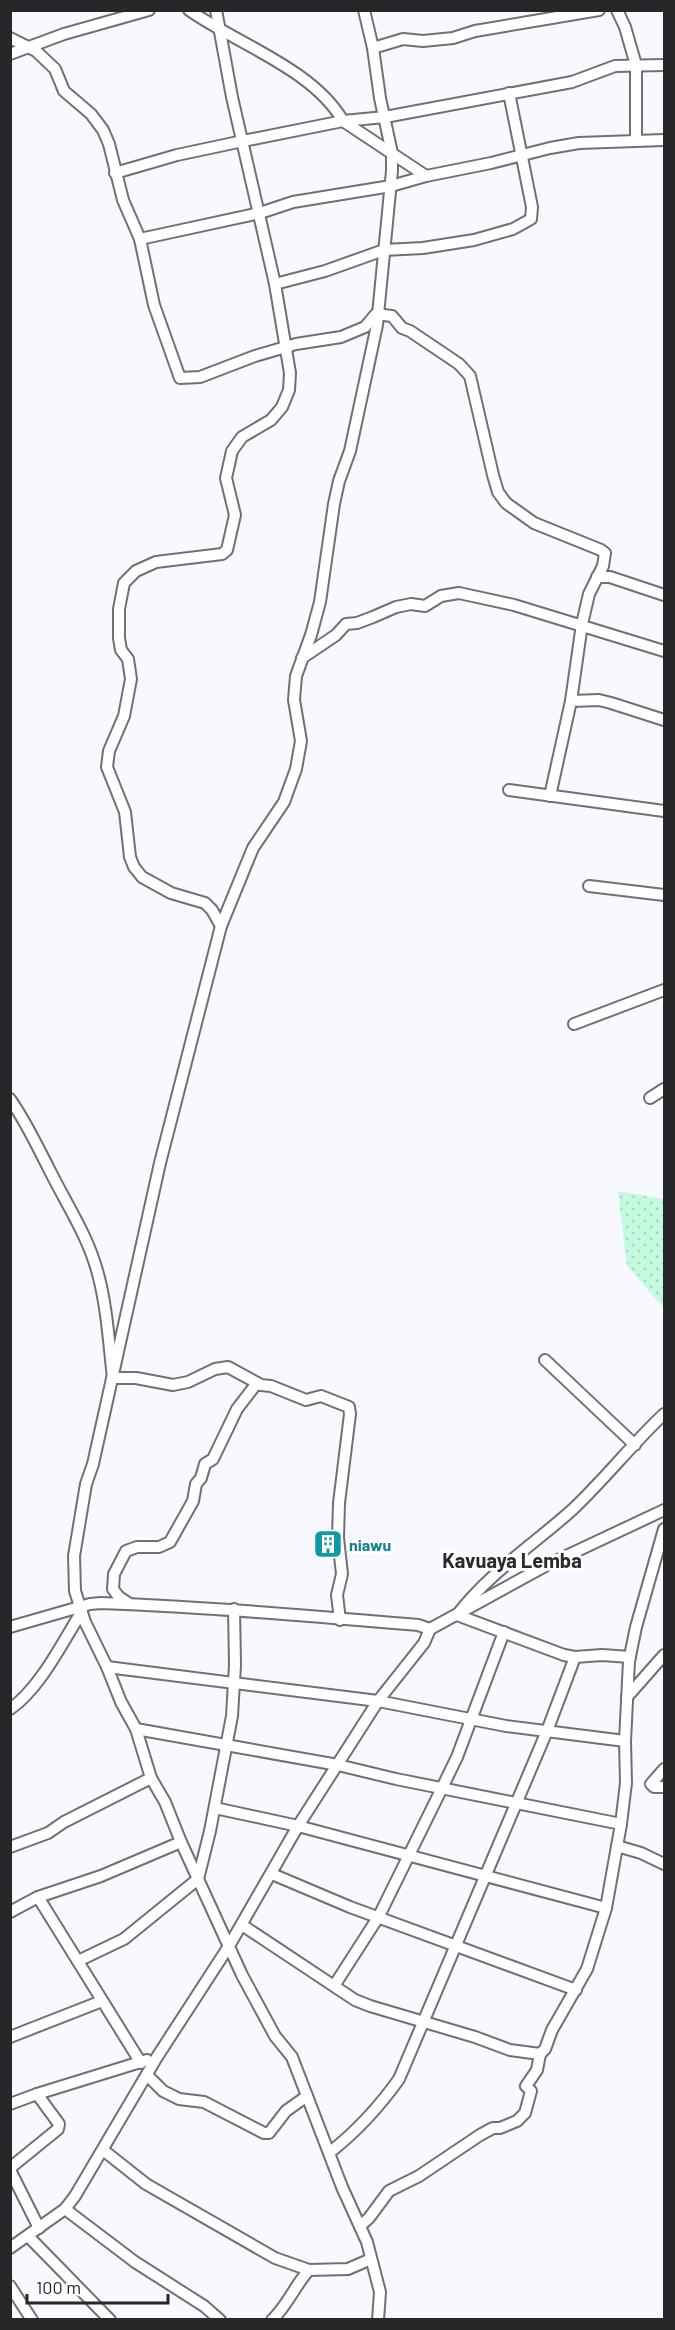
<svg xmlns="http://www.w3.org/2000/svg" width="675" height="2330" font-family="Barlow,sans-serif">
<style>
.grass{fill:url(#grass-dots)}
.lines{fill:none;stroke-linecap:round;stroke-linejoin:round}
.minor-casing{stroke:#717076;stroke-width:14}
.minor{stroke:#fff;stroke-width:10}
.labels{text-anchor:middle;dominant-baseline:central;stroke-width:6;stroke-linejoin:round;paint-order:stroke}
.culture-label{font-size:16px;font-weight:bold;fill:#0d838f;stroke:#fff;text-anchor:start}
.quarter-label{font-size:20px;font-weight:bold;fill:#29292e;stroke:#fff}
</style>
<defs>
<pattern id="grass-dots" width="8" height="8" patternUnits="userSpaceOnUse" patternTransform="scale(1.5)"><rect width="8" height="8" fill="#c4fae0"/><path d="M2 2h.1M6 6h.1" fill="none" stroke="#a8d6c0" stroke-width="1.8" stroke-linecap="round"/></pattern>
</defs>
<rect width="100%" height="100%" fill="#f8f8ff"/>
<path class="grass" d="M618 1191 664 1199V1308L627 1266Z"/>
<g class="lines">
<g class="minor-casing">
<g id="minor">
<path d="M189 10C237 44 313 69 343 121L426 176"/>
<path d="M216 10 232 97 275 284 290 373 289 390 282 407 271 420 242 437 232 451 226 478 235 515 227 550 222 554 156 562 136 571 124 583 119 609V638L121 650 128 659 131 679 124 716 109 751 107 767 125 812 130 857 134 867 142 877 171 893 205 903 212 910 221 926"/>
<path d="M364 10 373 48 380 98 392 153V171L377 325 350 451 339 481 334 504 320 602 311 635 296 676 294 700 301 741 296 769 284 802 253 848 221 926 160 1163 93 1464 86 1484 74 1556 75 1591 85 1622 107 1667 121 1702 136 1729 151 1778 165 1802 181 1842 242 1975 275 2036 292 2057 342 2187 367 2242 380 2292 378 2320"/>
<path d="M617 10 625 27 636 65V141"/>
<path d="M10 38 36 51 55 69 64 91 91 114 103 130 109 144 123 200 140 239 154 305 180 378 200 377 255 356 296 344 341 337 365 327 376 314 392 316 402 328 410 331 459 364 470 376 493 475 498 492 506 503 534 523 601 550 605 553 603 566 589 594 582 624 571 701 550 796"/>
<path d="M373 48 403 39 423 41 453 38 475 31 599 10"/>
<path d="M10 54 64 34 149 10"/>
<path d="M115 173 177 155 243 141 343 121 385 117 572 82 615 66 664 65"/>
<path d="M140 239 260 213 293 202 391 186 426 176 491 163 550 148 579 143 664 140"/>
<path d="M275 284 325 271 384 250 423 248 474 240 513 229 531 219 532 207 509 93"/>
<path d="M597 577H610L664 595"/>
<path d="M302 658 336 635 346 624 357 623 373 617 396 607 411 604 425 606 441 596 459 593 514 605 664 651"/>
<path d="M571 701 599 700 611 703 664 720"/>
<path d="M509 790 664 811"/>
<path d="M589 886 664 895"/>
<path d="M574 1024 664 990"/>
<path d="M650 1098 664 1089"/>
<path d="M10 1099C26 1122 35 1142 48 1167 65 1202 88 1235 98 1274 107 1307 109 1344 113 1378H136L173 1385 188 1382 215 1369 228 1367 261 1385 271 1386 306 1400 321 1396 349 1407 350 1414 339 1503 338 1538 342 1574 337 1595 340 1620"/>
<path d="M545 1360 635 1445"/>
<path d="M128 1603 118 1596 113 1589 114 1574 126 1551 137 1547H159L170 1542 193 1501 196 1484 201 1478 205 1464 213 1459 237 1409 257 1383"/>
<path d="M10 1627 90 1604 101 1603C207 1607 312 1616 418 1625L430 1629"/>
<path d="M630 1657 602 1655 575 1657 564 1655 457 1615C489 1573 533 1545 572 1510 604 1480 632 1444 664 1414"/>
<path d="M107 1667 378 1701 506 1726 625 1741"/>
<path d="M627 1697 664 1655"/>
<path d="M10 1709C39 1690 64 1640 82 1611"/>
<path d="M136 1729 338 1765 396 1779 621 1824"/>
<path d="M664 1769 651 1784 654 1787H664"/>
<path d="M215 1808 298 1826 606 1908"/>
<path d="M617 1846 641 1853 664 1864"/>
<path d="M10 1847 48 1833 64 1822 151 1778"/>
<path d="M272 1874 350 1907 576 1990"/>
<path d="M38 1897 141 2063"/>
<path d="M10 1912 38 1897 101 1876 181 1842"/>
<path d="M242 1925 355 2000 370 2006 475 2037 510 2050 540 2054 545 2049 552 2030 587 1969 606 1908 621 1824 626 1783 625 1741 629 1661 636 1627 664 1529"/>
<path d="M78 1961 124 1939 198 1879 210 1831 232 1716 235 1665 234 1609"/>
<path d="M334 1986 379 1916 442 1788 457 1757 504 1632"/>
<path d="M10 2037 102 2001"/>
<path d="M147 2075 163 2091 179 2099 204 2102 264 2133H269L286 2111 307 2096"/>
<path d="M10 2104 37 2094 147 2060"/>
<path d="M103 2150 146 2184 275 2258 309 2270 348 2269 371 2259"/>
<path d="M329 2153C356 2132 379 2107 399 2079L547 1731 575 1657"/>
<path d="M10 2168 58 2129 59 2124 37 2094"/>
<path d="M10 2170 39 2228"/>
<path d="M65 2209 135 2262 204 2306 220 2320"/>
<path d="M360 2226 369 2218 389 2191 419 2176 480 2135 493 2128H500L517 2121 525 2113 531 2091 526 2086 537 2070 540 2054"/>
<path d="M28 2236 110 2320"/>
<path d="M10 2248 65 2209 75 2196 157 2057 229 1946 298 1826 378 1701 424 1643 430 1629 545 1566 664 1510"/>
<path d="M10 2286 32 2320"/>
<path d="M272 2320C288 2305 295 2285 309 2270"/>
</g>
</g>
<use href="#minor" class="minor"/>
</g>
<defs>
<g id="building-square" transform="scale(1.5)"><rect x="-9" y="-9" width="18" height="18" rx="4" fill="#0f9aa8" stroke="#fff"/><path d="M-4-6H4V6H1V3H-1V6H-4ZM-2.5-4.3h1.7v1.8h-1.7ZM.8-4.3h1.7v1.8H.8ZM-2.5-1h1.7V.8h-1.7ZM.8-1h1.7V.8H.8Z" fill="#fff"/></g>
</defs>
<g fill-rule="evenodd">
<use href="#building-square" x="328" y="1544"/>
</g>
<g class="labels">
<g class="culture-label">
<text x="349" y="1544">niawu</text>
</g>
<g class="quarter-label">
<text x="512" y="1560">Kavuaya Lemba</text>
</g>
</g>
<rect width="675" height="2330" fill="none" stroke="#27272a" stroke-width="24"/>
<path d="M27 2294v9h141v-9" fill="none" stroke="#27272a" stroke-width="3"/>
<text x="36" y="2294" font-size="18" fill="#27272a" stroke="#ffffff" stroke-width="4.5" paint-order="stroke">100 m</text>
</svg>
